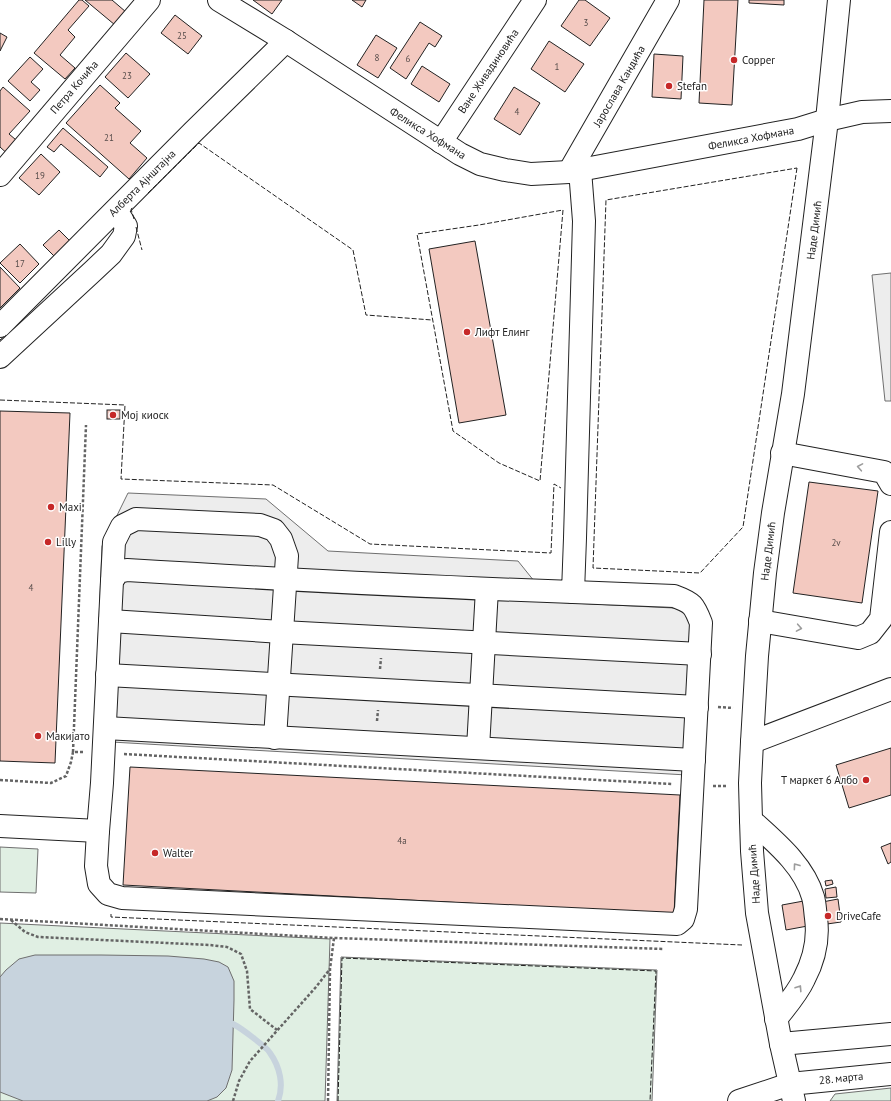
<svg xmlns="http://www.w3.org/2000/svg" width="891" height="1101" font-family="'PT Sans',sans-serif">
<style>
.green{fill:#e0efe3;stroke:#6f6f6f}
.parking{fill:#ededed;stroke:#6f6f6f}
.water{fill:#c7d3dd;stroke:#6f6f6f}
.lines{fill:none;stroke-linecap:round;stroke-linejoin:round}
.stream{stroke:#c7d3dd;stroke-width:6}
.building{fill:#f3c9c0;stroke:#222}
.minor-casing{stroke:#222;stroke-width:24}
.major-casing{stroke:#222;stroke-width:24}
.path{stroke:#646464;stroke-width:2.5;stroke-dasharray:3 2;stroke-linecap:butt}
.minor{stroke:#fff;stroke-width:22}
.major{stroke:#fff;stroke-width:22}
.fence{stroke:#222;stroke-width:1;stroke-dasharray:5 2;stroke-linecap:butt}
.oneway{stroke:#9c9c9c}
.poi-dot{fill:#c62828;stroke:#fff;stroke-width:1.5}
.labels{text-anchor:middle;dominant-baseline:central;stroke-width:3;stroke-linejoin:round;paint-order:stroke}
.number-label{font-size:9px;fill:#564c4a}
.poi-label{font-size:11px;fill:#222;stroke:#fff;text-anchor:start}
.street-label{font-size:11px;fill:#222;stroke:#fff}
</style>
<rect width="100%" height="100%" fill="#fff"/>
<g class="green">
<path d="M0 847 38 849 36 893 0 892Z"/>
<path d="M0 923 330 939 325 1101H0Z"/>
<path d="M341 957 657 970 652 1101H337Z"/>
<path d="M891 1088V1101H830L835 1094Z"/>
</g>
<g class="parking">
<path d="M891 273V401H885L872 275Z"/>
<path d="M128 493 266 499 328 551 518 561 551 602 694 609 687 775 94 741 102 546Z"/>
</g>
<path class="water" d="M35 955H101L168 956 204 959 219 962 228 967 234 981V1000L232 1070 226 1088 217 1097 207 1101H23L0 1092V977L6 970 19 959Z"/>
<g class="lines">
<path class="stream" d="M233 1024C243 1029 252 1037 261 1044 264 1047 268 1049 270 1053 280 1067 284 1085 278 1101"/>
</g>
<g class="building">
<path d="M79 0H82L89 6 68 30 75 37 60 55 75 68 65 79 34 53Z"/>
<path d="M85 0H112L126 12 115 25Z"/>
<path d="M253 0H282L272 14Z"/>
<path d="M352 0H366L362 7Z"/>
<path d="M579 0H585L610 18 590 46 561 26Z"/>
<path d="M704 0H738L732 105 699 103Z"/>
<path d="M749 0H784V5L749 3Z"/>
<path d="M175 15 202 36 188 54 161 33Z"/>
<path d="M420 22 442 36 435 47 429 43 406 79 390 68Z"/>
<path d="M0 33 7 37 0 51Z"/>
<path d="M376 35 397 48 378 78 357 65Z"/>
<path d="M549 41 584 64 565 92 531 69Z"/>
<path d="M126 53 150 74 128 98 105 77Z"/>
<path d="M654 54 683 56 681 99 652 97Z"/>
<path d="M30 57 43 69 31 82 40 90 30 101 8 81Z"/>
<path d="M422 66 450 84 439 102 411 84Z"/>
<path d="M100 85 120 103 115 108 141 131 130 143 147 158 129 179 66 123Z"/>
<path d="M3 87 30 111 9 134 22 145 11 157 0 147V91Z"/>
<path d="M514 87 540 103 520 135 494 119Z"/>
<path d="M63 128 108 167 100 177 61 144 54 152 47 147Z"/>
<path d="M41 154 60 172 39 195 19 178Z"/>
<path d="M59 230 70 241 54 256 43 245Z"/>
<path d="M475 241 506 415 459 423 429 249Z"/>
<path d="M20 244 39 264 20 283 0 263Z"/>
<path d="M0 267 20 288 0 308Z"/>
<rect x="107" y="410" width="13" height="9"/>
<path d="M0 411 70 413 55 763 0 761Z"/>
<path d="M809 482 878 491 862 603 793 593Z"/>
<path d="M891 748V795L849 808 836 765Z"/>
<path d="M130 767 680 795 674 914 123 885Z"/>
<path d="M891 843V862L888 864 881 847Z"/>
<path d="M832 880 833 884 826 886 825 881Z"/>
<path d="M836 887 837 897 826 898 825 889Z"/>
<path d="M838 899 841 922 820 925 817 903Z"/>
<path d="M809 900 813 925 786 930 782 905Z"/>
</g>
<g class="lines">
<g class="minor-casing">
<g id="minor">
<path d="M219 0 286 41 460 154 480 164 505 170 531 174 569 172 798 129 827 120 862 112 891 111"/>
<path d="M441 142 535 0"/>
<path d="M569 172 668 0"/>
<path d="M0 175 149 0"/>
<path d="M0 326 193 132 286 41"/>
<path d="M0 357 93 271 111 254 124 236 126 226 121 218 115 211"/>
<path d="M782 453 884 472 891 484"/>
<path d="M112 581 114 542 122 526 136 519 260 525 274 530 281 539 287 556 275 738"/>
<path d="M110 621 282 632 700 654"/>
<path d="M760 621 858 638 870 633 881 619 891 532"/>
<path d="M107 675 697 707"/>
<path d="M105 728 694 760"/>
<path d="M752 742 891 689"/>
<path d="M478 748 487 589"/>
<path d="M751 820C774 841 804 865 813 897 815 904 815 911 816 918 819 940 814 960 804 979 797 994 786 1006 776 1019"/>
<path d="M0 826 98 831 102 783 112 581 118 572 127 570C276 579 424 587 573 592L575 538 584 221 580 170"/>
<path d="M98 831 96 866 99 884 108 894 122 898 677 924 683 919 686 909 701 623C694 605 693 603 674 596L573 592"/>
<path d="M781 1044 891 1034"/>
<path d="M739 1101 790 1084 891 1074"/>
</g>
</g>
<g class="major-casing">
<path id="major" d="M794 1101 781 1044 757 913 752 851 751 820 750 783 752 742 757 656 765 573 773 513 793 394 827 120 839 0"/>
</g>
<g class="path">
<path d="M380 669 381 658"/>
<path d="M718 707 733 708"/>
<path d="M377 721 378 710"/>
<path d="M83 752H73L86 425"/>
<path d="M124 754 672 784"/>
<path d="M0 780 51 783 66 776 71 762 73 752"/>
<path d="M713 786H728"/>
<path d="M0 919 334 938 664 949"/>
<path d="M11 920 25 932 38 937 210 945 227 947 241 954 247 971 250 1009 277 1030"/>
<path d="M233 1101 239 1081 250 1061 316 987 330 969"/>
<path d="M328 1101 330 969 334 938"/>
</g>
<use href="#minor" class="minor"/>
<use href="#major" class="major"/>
<g class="fence">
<path d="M797 168 743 527 700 573 593 568 606 200Z"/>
<path d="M148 193 199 143 353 250 366 315 432 320"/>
<path d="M563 210 540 481 499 463 453 431 417 234 479 225Z"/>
<path d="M134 219 131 209 134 207"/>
<path d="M136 227 142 250"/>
<path d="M0 340 6 335"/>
<path d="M0 400 125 405 121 479 273 485 370 544 551 553 554 484 561 488"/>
<path d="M111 914V917L742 945"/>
<path d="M338 1101 342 958 656 971 650 1101"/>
</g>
</g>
<defs><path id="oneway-chevron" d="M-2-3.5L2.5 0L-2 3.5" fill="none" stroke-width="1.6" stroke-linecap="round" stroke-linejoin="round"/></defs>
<g class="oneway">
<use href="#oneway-chevron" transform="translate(860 467) rotate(-170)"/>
<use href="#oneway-chevron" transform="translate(799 628) rotate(10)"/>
<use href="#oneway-chevron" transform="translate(796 866) rotate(-126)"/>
<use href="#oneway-chevron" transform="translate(799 988) rotate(-57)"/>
</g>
<g class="poi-dot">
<circle cx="734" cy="60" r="4"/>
<circle cx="669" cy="86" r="4"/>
<circle cx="467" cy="332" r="4"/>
<circle cx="113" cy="415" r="4"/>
<circle cx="51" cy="507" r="4"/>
<circle cx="48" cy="542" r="4"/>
<circle cx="38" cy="736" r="4"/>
<circle cx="866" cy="780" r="4"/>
<circle cx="155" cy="853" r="4"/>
<circle cx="828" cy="916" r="4"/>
</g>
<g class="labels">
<g class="number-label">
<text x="586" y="22">3</text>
<text x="182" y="35">25</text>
<text x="377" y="57">8</text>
<text x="408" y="58">6</text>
<text x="557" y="66">1</text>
<text x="127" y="75">23</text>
<text x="517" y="111">4</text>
<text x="109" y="137">21</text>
<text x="40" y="175">19</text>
<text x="20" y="263">17</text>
<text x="836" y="542">2v</text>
<text x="31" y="587">4</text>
<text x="402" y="840">4a</text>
</g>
<g class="poi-label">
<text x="742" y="60">Copper</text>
<text x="677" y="86">Stefan</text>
<text x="475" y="332">Лифт Елинг</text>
<text x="121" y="415">Мој киоск</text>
<text x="59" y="507">Maxi</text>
<text x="56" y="542">Lilly</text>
<text x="46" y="736">Макијато</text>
<text x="858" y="780" text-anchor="end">Т маркет 6 Албо</text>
<text x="163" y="853">Walter</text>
<text x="836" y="916">DriveCafe</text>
</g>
<g class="street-label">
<text transform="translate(488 71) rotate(-56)">Ване Живадиновића</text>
<text transform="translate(619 86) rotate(-60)">Јарослава Кандића</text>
<text transform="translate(74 87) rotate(-49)">Петра Кочића</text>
<text transform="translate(428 133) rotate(32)">Феликса Хофмана</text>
<text transform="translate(751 138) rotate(-11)">Феликса Хофмана</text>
<text transform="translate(142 183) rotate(-45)">Алберта Ајнштајна</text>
<text transform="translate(814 230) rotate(-83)">Наде Димић</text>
<text transform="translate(768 551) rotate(-83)">Наде Димић</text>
<text transform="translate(754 874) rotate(-94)">Наде Димић</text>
<text transform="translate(841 1078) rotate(-6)">28. марта</text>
</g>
</g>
</svg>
